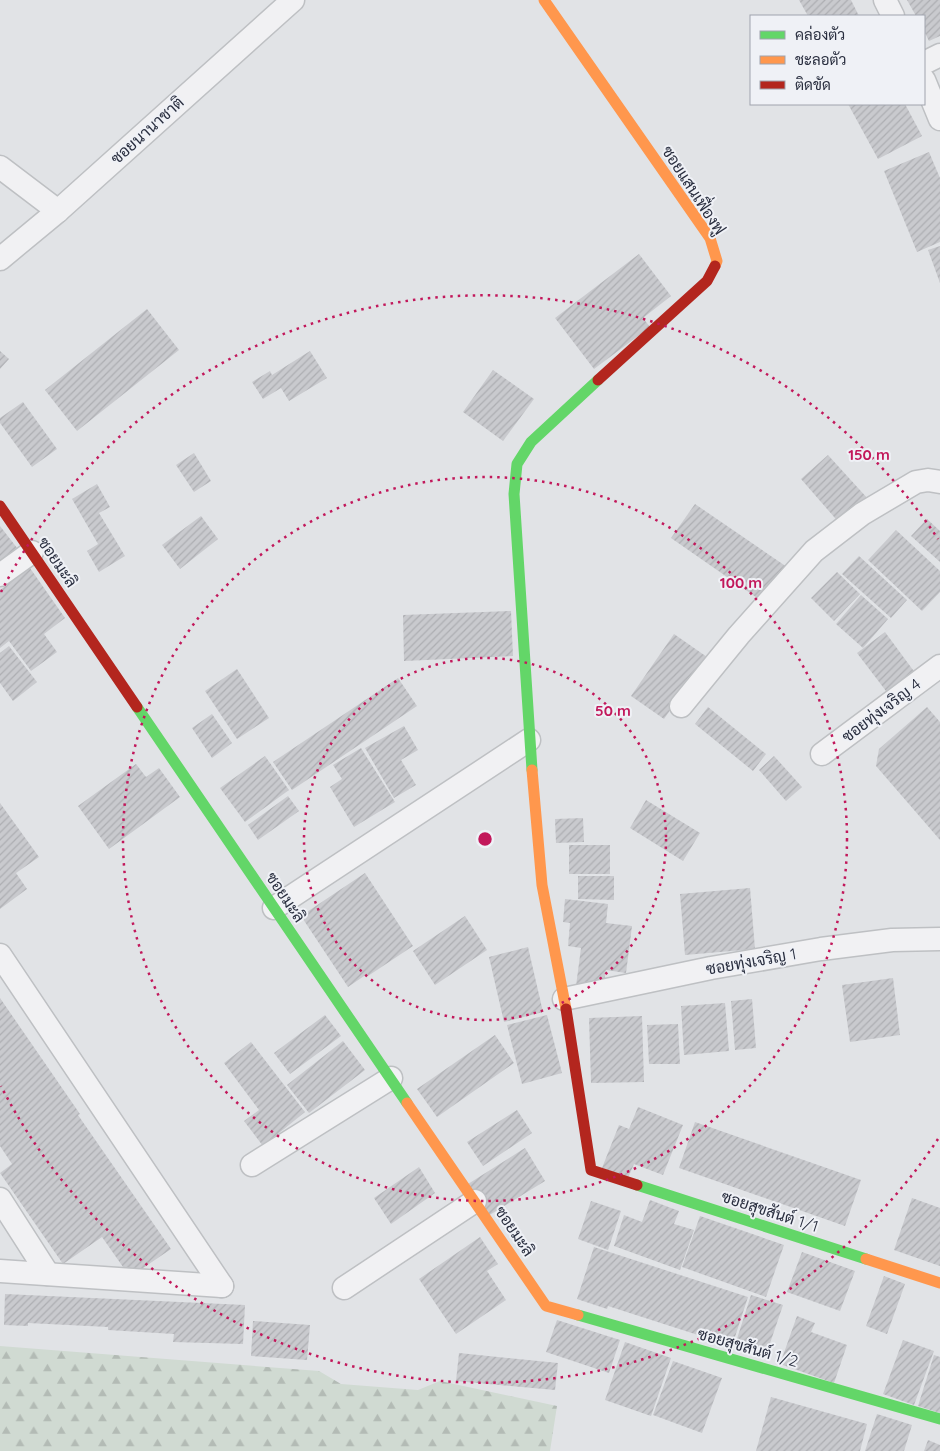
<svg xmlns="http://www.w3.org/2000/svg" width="940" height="1451" font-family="Quicksand,Sarabun,sans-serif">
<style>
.forest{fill:url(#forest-firs)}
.building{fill:url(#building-hatch)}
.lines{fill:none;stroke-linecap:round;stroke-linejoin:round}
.street-casing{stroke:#bec0c3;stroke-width:25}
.street{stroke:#f1f1f3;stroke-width:22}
.fast{stroke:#63d668;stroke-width:11}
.slow{stroke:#ff974d;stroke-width:11}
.jam{stroke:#b3261e;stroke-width:11}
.ring{fill:none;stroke:#c2185b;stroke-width:2.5;stroke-dasharray:2.5 5}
.labels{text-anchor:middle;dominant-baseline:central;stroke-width:4;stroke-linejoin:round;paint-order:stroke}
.street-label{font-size:16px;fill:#292e3f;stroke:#eff1f6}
.centre{fill:#c2185b;stroke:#eff1f6;stroke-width:2.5}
.ring-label{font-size:15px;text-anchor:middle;font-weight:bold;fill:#c2185b;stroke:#eff1f6;stroke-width:4;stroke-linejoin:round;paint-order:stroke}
</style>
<defs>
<pattern id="forest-firs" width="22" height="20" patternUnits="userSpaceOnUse" patternTransform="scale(1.25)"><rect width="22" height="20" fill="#d0dad2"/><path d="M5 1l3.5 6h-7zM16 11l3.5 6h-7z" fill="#b3bbb5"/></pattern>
<pattern id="building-hatch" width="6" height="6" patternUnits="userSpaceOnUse" patternTransform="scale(1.25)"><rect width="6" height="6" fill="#c9cace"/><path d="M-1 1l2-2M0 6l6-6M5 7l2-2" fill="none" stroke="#adaeb2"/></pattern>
</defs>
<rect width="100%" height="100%" fill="#e1e3e6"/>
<path class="forest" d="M0 1346 319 1371 341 1384 418 1390 440 1381 557 1406 550 1451H0Z"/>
<g class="building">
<path d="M799 0H851L859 16H808Z"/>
<path d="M907 0H940V36L929 41 924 31V16H916Z"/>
<path d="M848 104H905L922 136 878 159Z"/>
<path d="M929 152 940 178V242L917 252 884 171Z"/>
<path d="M940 246V283L928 250Z"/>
<path d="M639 254 671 296 643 318 650 327 594 369 555 318Z"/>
<path d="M147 309 179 350 77 431 45 390Z"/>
<path d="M0 351 9 359 0 369Z"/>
<path d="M310 351 327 378 289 401 281 388 263 399 252 382 270 371 272 375Z"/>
<path d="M493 370 534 399 503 441 463 412Z"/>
<path d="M23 402 57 449 32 467 0 423V418Z"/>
<path d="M194 453 211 481 194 492 176 465Z"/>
<path d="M828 455 869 500 841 525 801 479Z"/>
<path d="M97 484 110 507 99 513 125 556 99 572 87 551 98 544 72 499Z"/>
<path d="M695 504 787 567 763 602 671 538Z"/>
<path d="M201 516 218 539 180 569 162 545Z"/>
<path d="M927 519 940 531V562L911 536Z"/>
<path d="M0 526 21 553 0 571Z"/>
<path d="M896 530 940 571V592L922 611 868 560Z"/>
<path d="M859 556 907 600 891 618 842 574Z"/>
<path d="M30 568 65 618 44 634 57 652 31 671 9 641 0 648V590Z"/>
<path d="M837 572 860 594 834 621 811 598Z"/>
<path d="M861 595 888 619 863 648 836 624Z"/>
<path d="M511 611 513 656 404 661 403 615Z"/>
<path d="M885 632 916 674 889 695 857 653Z"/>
<path d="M674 634 707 657 664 719 631 696Z"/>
<path d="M9 646 37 682 13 701 0 683V653Z"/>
<path d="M237 669 269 718 237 739 205 691Z"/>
<path d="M398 678 417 706 292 790 273 762Z"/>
<path d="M708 707 766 754 753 771 695 724Z"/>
<path d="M927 707 940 722V840L876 766 879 749Z"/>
<path d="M212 714 232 743 212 758 192 728Z"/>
<path d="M404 726 418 750 401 760 416 785 394 798 365 748Z"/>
<path d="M361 748 395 802 354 827 330 787 342 779 333 765Z"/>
<path d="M265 756 289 790 245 822 220 788Z"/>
<path d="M774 756 802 787 786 801 759 770Z"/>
<path d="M136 764 146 777 159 768 180 797 109 849 78 806Z"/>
<path d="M288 796 299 811 258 840 248 825Z"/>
<path d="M646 800 700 833 683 861 630 828Z"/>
<path d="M0 803 39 857 16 873 27 889 0 909Z"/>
<path d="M583 818 584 842 556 843 555 819Z"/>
<rect x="569" y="845" width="41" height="29"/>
<path d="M365 873 413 946 368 976 367 974 348 987 301 916Z"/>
<path d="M578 876H614V900L578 899Z"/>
<path d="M750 888 755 949 685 955 680 894Z"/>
<path d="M565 899 608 904 606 923 632 926 626 973 606 970 603 989 576 986 581 948 568 946 570 923 563 922Z"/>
<path d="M465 916 487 950 435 985 413 951Z"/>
<path d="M528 947 543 1012 504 1022 489 957Z"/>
<path d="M893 978 900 1035 850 1042 842 985Z"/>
<path d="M0 998 80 1114 78 1115 171 1249 130 1277 102 1237 63 1264 0 1173 12 1164 0 1146Z"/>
<path d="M752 999 756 1048 735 1050 731 1001Z"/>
<path d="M725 1003 729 1051 684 1055 681 1006Z"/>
<path d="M325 1015 341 1036 290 1074 274 1053Z"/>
<path d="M547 1015 562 1073 522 1084 507 1025Z"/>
<path d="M642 1016 644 1082 591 1083 589 1018Z"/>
<path d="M678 1024 680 1064H649L647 1025Z"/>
<path d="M495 1035 514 1063 437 1117 417 1089Z"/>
<path d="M343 1041 365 1070 309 1113 287 1085Z"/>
<path d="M251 1042 305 1112 263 1146 244 1121 259 1110 224 1063Z"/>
<path d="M638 1107 683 1125 663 1175 634 1164 628 1178 602 1168 619 1125 629 1129Z"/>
<path d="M517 1110 532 1133 483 1166 467 1142Z"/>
<path d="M695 1122 861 1180 845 1226 679 1168Z"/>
<path d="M525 1148 545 1181 488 1216 468 1184Z"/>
<path d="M419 1167 435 1193 391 1224 374 1198Z"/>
<path d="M912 1198 940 1208V1266L894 1250Z"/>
<path d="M650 1200 679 1211 674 1224 694 1230 680 1270 614 1246 624 1215 642 1222Z"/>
<path d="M591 1201 621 1211 608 1250 578 1239Z"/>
<path d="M700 1216 784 1245 766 1297 682 1267Z"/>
<path d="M480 1237 498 1264 487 1271 506 1300 456 1334 419 1279Z"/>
<path d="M594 1247 748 1297 732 1346 608 1306 607 1309 577 1299Z"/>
<path d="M802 1252 855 1271 840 1311 787 1292Z"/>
<path d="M884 1276 905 1284 887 1334 866 1326Z"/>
<path d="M5 1294 245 1305 243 1344 173 1342 174 1334 108 1330V1327L28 1323V1326L4 1325Z"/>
<path d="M751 1295 783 1305 766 1355 735 1345Z"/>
<path d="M797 1316 815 1323 811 1332 847 1345 834 1383 780 1364Z"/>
<path d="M557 1320 620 1340 609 1373 546 1352Z"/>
<path d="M253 1321 310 1325 307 1360 251 1356Z"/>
<path d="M903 1340 934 1351 914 1405 883 1394Z"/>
<path d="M625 1342 671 1358 651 1416 605 1400Z"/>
<path d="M459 1353 558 1363 555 1390 456 1381Z"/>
<path d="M934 1355 940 1357V1413L918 1406Z"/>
<path d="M673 1361 722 1378 702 1433 653 1415Z"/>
<path d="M771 1397 867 1424 860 1451H756Z"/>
<path d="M877 1414 912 1425 904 1451H865Z"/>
<path d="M928 1440 940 1445V1451H924Z"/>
</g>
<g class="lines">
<g class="street-casing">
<g id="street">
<path d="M885 0 893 16"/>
<path d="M924 63 940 55"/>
<path d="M924 80 940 119"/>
<path d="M0 167 58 211"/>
<path d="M0 259 58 211 293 0"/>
<path d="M0 575 32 552"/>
<path d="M681 706 739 635 814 551 862 514 916 482 928 480 940 482"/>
<path d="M822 754 940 666"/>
<path d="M274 908 529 740"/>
<path d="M0 955 222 1286"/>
<path d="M564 999 711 968 821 949 892 940 940 939"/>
<path d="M252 1165 391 1078"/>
<path d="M0 1199 48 1274"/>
<path d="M0 1271 222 1286"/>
<path d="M344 1288 475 1201"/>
</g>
</g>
<use href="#street" class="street"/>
<g class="fast">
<path d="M137 707 407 1103"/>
<path d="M532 770 514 494 517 464 531 442 598 380"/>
<path d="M637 1185 866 1259"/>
<path d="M578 1315 940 1419"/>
</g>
<g class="slow">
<path d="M544 0 710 238 717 261 715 266"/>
<path d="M532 770 542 885 566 1009"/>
<path d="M407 1103 546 1306 578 1315"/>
<path d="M866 1259 940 1283"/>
</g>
<g class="jam">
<path d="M598 380 707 281 715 266"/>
<path d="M0 506 137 707"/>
<path d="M566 1009 591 1170 637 1185"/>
</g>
</g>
<g class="ring">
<circle cx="485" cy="839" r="181"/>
<circle cx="485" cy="839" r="362"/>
<path d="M938 1139A543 543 0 0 1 1 1086M1 592A543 543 0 0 1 938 539"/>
</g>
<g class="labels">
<g class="street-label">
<text transform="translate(147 130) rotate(-42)">ซอยนานาชาติ</text>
<text transform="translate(694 190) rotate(57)">ซอยแสนเฟื่องฟู</text>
<text transform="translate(58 562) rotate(56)">ซอยมะลิ</text>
<text transform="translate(881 710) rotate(-37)">ซอยทุ่งเจริญ 4</text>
<text transform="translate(286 897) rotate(56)">ซอยมะลิ</text>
<text transform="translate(751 961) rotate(-10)">ซอยทุ่งเจริญ 1</text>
<text transform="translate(770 1211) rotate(18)">ซอยสุขสันต์ 1/1</text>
<text transform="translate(515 1231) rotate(56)">ซอยมะลิ</text>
<text transform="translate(748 1347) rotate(16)">ซอยสุขสันต์ 1/2</text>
</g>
</g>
<circle cx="485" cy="839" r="8" class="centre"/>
<g class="ring-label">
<text x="869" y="460">150 m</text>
<text x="741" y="588">100 m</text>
<text x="613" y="716">50 m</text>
</g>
<rect x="750" y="15" width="175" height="90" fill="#eff1f6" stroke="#a0a3ad"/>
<rect x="760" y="31" width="25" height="8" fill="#63d668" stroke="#a0a3ad"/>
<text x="795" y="40" font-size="15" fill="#292e3f">คล่องตัว</text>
<rect x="760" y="56" width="25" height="8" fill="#ff974d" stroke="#a0a3ad"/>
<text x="795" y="65" font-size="15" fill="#292e3f">ชะลอตัว</text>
<rect x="760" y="81" width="25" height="8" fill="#b3261e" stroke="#a0a3ad"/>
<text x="795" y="90" font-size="15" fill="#292e3f">ติดขัด</text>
</svg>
